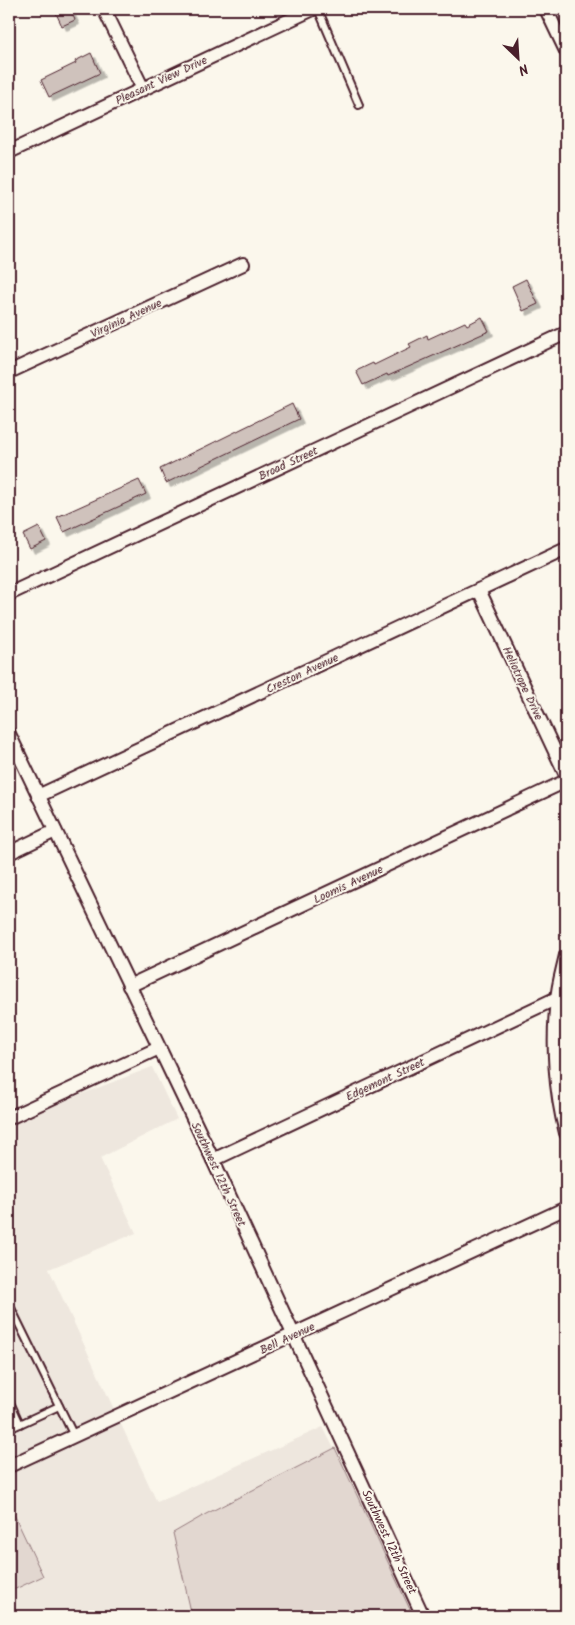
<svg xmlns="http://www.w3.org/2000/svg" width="575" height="1625" font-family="Kalam,sans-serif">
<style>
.built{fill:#eee7de}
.green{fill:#e2d7d0;stroke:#967b7e}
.building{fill:#cfc2bc;stroke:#4a1f2b;filter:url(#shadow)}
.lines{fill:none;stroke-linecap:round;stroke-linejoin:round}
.service-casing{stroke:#4a1f2b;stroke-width:10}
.minor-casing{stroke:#4a1f2b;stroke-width:16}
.service{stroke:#fbf7ec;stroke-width:6}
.minor{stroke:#fbf7ec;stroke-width:12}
.labels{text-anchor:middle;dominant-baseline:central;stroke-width:4;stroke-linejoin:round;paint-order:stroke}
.street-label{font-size:12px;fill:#4a1f2b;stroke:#fbf7ec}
</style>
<defs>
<filter id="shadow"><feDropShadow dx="4.5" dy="4.5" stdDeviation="0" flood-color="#0004"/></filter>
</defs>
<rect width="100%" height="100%" fill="#fbf7ec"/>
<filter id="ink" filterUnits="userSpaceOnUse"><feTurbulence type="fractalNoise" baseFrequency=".02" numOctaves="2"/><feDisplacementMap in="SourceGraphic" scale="10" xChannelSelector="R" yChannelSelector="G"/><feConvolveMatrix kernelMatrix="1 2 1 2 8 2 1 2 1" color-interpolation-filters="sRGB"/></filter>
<g filter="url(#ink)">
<path class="built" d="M152 1067 177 1119 100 1158 136 1233 49 1269 157 1502 323 1427 419 1616H9V1122Z"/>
<g class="green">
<path d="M335 1448 413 1616H192L173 1533 206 1514Z"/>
<path d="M12 1510 43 1576 9 1592V1511Z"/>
</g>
<g class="building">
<path d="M54 9H70L75 20 62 26Z"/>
<path d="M91 53 100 73 49 97 41 80 76 63 75 61Z"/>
<path d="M526 279 538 304 523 311 512 286Z"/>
<path d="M482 317 489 331 388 376 387 374 363 385 356 371 373 363 374 365 411 347 409 344 427 335 428 339 465 322 467 325Z"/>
<path d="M292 404 299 419 166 483 160 469Z"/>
<path d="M139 480 146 494 64 532 57 517Z"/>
<path d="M39 527 46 541 30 549 23 535Z"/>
</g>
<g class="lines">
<g class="service-casing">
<g id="service">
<path d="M318 9 359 105"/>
<path d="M9 1304 74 1436"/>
<path d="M9 1400 20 1424"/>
<path d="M9 1429 59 1406"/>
</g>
</g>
<g class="minor-casing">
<g id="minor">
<path d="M104 9 143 89"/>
<path d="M546 9 566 51"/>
<path d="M9 152 313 9"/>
<path d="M9 372 243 264"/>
<path d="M479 590 566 775"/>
<path d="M9 594 566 333"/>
<path d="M9 734 213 1160 423 1616"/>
<path d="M38 796 566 549"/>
<path d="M9 853 55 831"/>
<path d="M566 955C563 969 558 985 557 1000 552 1043 555 1091 566 1133"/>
<path d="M129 986 566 781"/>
<path d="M9 1118 159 1048"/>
<path d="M213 1160 557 998"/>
<path d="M9 1466 566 1208"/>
</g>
</g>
<use href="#service" class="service"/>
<use href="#minor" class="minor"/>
</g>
</g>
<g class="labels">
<g class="street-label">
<text transform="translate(161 80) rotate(-25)">Pleasant View Drive</text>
<text transform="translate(126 318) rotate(-25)">Virginia Avenue</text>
<text transform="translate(288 463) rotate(-25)">Broad Street</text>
<text transform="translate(302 673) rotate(-25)">Creston Avenue</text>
<text transform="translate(523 683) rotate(65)">Heliotrope Drive</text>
<text transform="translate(348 884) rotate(-25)">Loomis Avenue</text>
<text transform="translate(385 1079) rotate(-25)">Edgemont Street</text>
<text transform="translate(219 1174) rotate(65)">Southwest 12th Street</text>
<text transform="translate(287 1338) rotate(-25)">Bell Avenue</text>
<text transform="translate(389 1542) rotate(65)">Southwest 12th Street</text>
</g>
</g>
<rect width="575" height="1625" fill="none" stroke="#fbf7ec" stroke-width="30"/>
<rect x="15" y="15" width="545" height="1595" fill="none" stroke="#4a1f2b" stroke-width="2" filter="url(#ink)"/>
<g transform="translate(518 58) rotate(155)" stroke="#fbf7ec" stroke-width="4" paint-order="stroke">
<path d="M0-4L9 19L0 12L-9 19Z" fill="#4a1f2b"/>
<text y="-8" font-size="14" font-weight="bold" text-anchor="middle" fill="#4a1f2b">N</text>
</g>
</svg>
